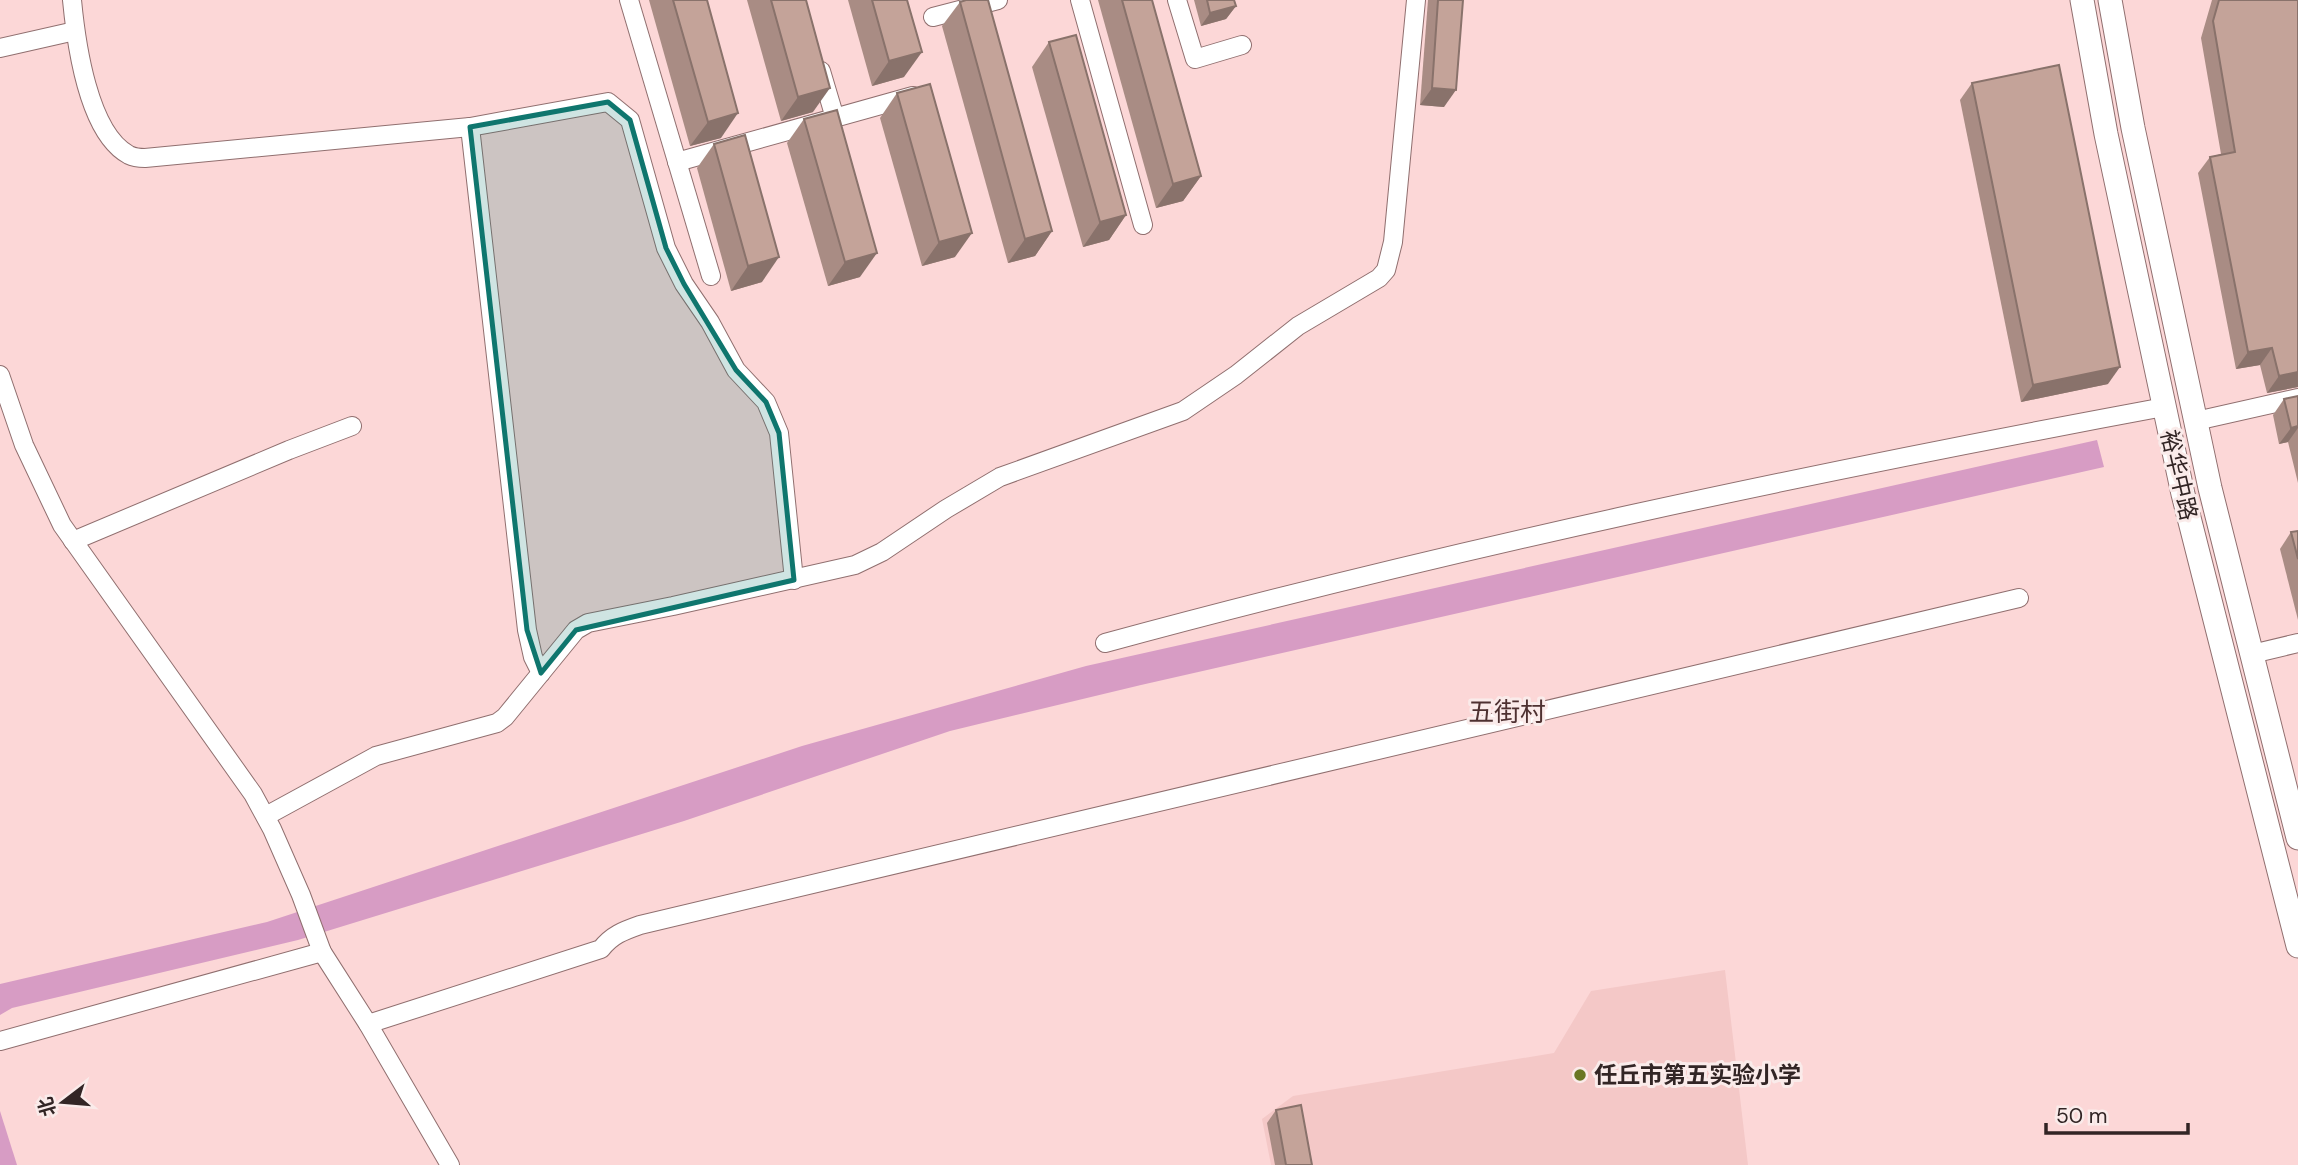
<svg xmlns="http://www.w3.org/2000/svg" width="2298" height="1165" font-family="'DM Sans','Noto Sans SC',sans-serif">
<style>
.built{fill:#f4c8c7}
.water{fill:#d79cc4}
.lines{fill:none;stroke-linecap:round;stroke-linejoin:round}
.minor-casing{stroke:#906f6f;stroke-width:20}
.major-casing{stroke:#906f6f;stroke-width:25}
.minor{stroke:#fff;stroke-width:18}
.major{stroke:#fff;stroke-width:23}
.wall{fill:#a98c84}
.shaded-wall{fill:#89726b}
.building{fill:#c4a399;stroke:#89726b;stroke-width:2}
.marked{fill:#0f766e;fill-opacity:0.2;stroke:#0f766e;stroke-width:5;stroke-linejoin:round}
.poi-dot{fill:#697623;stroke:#faebea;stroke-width:2.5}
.labels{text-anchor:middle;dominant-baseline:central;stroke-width:6;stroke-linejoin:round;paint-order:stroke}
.street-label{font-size:23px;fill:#322525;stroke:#faebea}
.poi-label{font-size:23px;font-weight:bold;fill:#322525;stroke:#faebea;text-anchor:start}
.quarter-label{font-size:26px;fill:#4e3131;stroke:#faebea}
</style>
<rect width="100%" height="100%" fill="#fcd7d7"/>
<path class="built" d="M1725 970 1748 1165H1271L1262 1119 1293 1096 1554 1053 1591 991Z"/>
<g class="water">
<path d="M2097 440 2104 467 1141 685 950 731 684 821 298 940 12 1008 0 1015V984L267 922 802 746 1086 666Z"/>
<path d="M0 1111 17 1165H0Z"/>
</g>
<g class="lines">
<g class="minor-casing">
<g id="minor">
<path d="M72 0C76 42 88 133 129 155 133 157 140 158 145 158L470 127 608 102 630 120 666 248 684 284 710 322 736 370 766 402 779 433 794 580"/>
<path d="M629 0 711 276"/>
<path d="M1080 0 1143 225"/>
<path d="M1177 0 1195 59 1242 45"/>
<path d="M933 17 998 0"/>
<path d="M0 48 75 31"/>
<path d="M821 71 835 118"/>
<path d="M470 127 527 630 533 657 541 673"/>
<path d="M677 162 913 96"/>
<path d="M0 375 24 445 62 525 253 794 272 829 301 895 322 952 368 1024 450 1165"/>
<path d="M2196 421 2298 398"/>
<path d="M73 541 289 450 352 426"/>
<path d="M1105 643C1454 548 1809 473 2164 407"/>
<path d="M2252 654 2298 643"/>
<path d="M266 816 376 756 497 723 505 717 576 630 588 623 673 606 855 565 882 552 946 509 1000 477 1183 411 1236 375 1298 326 1379 278 1386 270 1393 242 1416 0"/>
<path d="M368 1024 601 949C612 935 623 931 640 925L2019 598"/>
<path d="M0 1041 322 952"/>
</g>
</g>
<g class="major-casing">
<g id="major">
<path d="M2082 0 2106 134 2183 494 2298 946"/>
<path d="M2110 0 2133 128 2210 488 2298 838"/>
</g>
</g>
<use href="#minor" class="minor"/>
<use href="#major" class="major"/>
</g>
<g class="wall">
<path d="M649 0H707L721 138 690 146Z"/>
<path d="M747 0H806L813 112 781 121Z"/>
<path d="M848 0H907L904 77 872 86Z"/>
<path d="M1098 0H1152L1201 176 1183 201 1156 208Z"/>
<path d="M1194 0H1234L1236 6 1226 19 1201 26Z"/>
<path d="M1428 0H1463L1444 107 1420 105Z"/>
<path d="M2212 0H2298V387L2267 393 2260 365 2236 369 2198 173 2210 157 2221 154 2201 38Z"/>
<path d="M960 2 1052 231 1035 256 1008 263 942 26Z"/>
<path d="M1049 42 1126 215 1109 240 1083 247 1032 67Z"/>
<path d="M1972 83 2108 384 2021 402 1960 100Z"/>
<path d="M897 93 955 257 922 266 880 118Z"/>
<path d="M804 119 860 277 828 286 787 143Z"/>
<path d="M714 144 762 282 731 291 697 168Z"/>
<path d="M2298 396V483L2288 442 2279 444 2273 415 2284 399Z"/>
<path d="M2298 531V620L2280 549 2291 532Z"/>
<path d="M1276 1110 1312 1165H1275L1267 1123Z"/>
</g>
<g class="shaded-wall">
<path d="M1236 6 1226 19 1201 26 1210 13Z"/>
<path d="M922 52 904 77 872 86 889 61Z"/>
<path d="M830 88 813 112 781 121 798 97Z"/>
<path d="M1432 88 1456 90 1444 107 1420 105Z"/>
<path d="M738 113 721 138 690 146 708 122Z"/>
<path d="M1201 176 1183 201 1156 208 1173 184Z"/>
<path d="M1126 215 1109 240 1083 247 1100 222Z"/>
<path d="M1052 231 1035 256 1008 263 1025 239Z"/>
<path d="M972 233 955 257 922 266 939 242Z"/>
<path d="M877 253 860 277 828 286 845 262Z"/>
<path d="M779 257 762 282 731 291 748 266Z"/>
<path d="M2272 348 2260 365 2236 369 2248 352Z"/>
<path d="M2120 367 2108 384 2021 402 2033 385Z"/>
<path d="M2298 372V387L2267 393 2279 376Z"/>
<path d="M2298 426V428L2288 442 2279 444 2291 428Z"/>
</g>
<g class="building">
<path d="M673 0H707L738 113 708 122Z"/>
<path d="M771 0H806L830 88 798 97Z"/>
<path d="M872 0H907L922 52 889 61Z"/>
<path d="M966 0H988L1052 231 1025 239 960 2Z"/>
<path d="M1122 0H1152L1201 176 1173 184Z"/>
<path d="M1207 0H1234L1236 6 1210 13Z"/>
<path d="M1438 0H1463L1456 90 1432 88Z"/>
<path d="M2219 0H2298V372L2279 376 2272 348 2248 352 2210 157 2235 152 2213 21Z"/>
<path d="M1076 35 1126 215 1100 222 1049 42Z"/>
<path d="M2059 65 2120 367 2033 385 1972 83Z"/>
<path d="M930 84 972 233 939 242 897 93Z"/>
<path d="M837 110 877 253 845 262 804 119Z"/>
<path d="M745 135 779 257 748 266 714 144Z"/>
<path d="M2298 396V426L2291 428 2284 399Z"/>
<path d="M2298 531V559L2291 532Z"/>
<path d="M1301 1105 1312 1165H1286L1276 1110Z"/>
</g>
<path class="marked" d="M608 102 630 120 666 248 684 284 736 370 766 402 779 433 794 580 576 630 541 673 527 630 470 127Z"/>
<circle class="poi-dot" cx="1580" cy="1075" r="7"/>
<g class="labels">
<g class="street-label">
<text transform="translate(2179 475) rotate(77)">裕华中路</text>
</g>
<g class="poi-label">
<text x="1594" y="1075">任丘市第五实验小学</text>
</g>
<g class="quarter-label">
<text x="1507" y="712">五街村</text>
</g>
</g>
<g transform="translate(63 1102) rotate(254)" stroke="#faebea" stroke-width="5" paint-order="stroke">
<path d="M0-5L12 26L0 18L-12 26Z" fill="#322525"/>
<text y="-10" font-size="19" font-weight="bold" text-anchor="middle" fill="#322525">北</text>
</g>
<path d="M2046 1123v10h142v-10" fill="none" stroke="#322525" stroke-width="3.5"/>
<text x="2056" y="1123" font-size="21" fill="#322525" stroke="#faebea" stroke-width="5" paint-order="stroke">50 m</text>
</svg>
